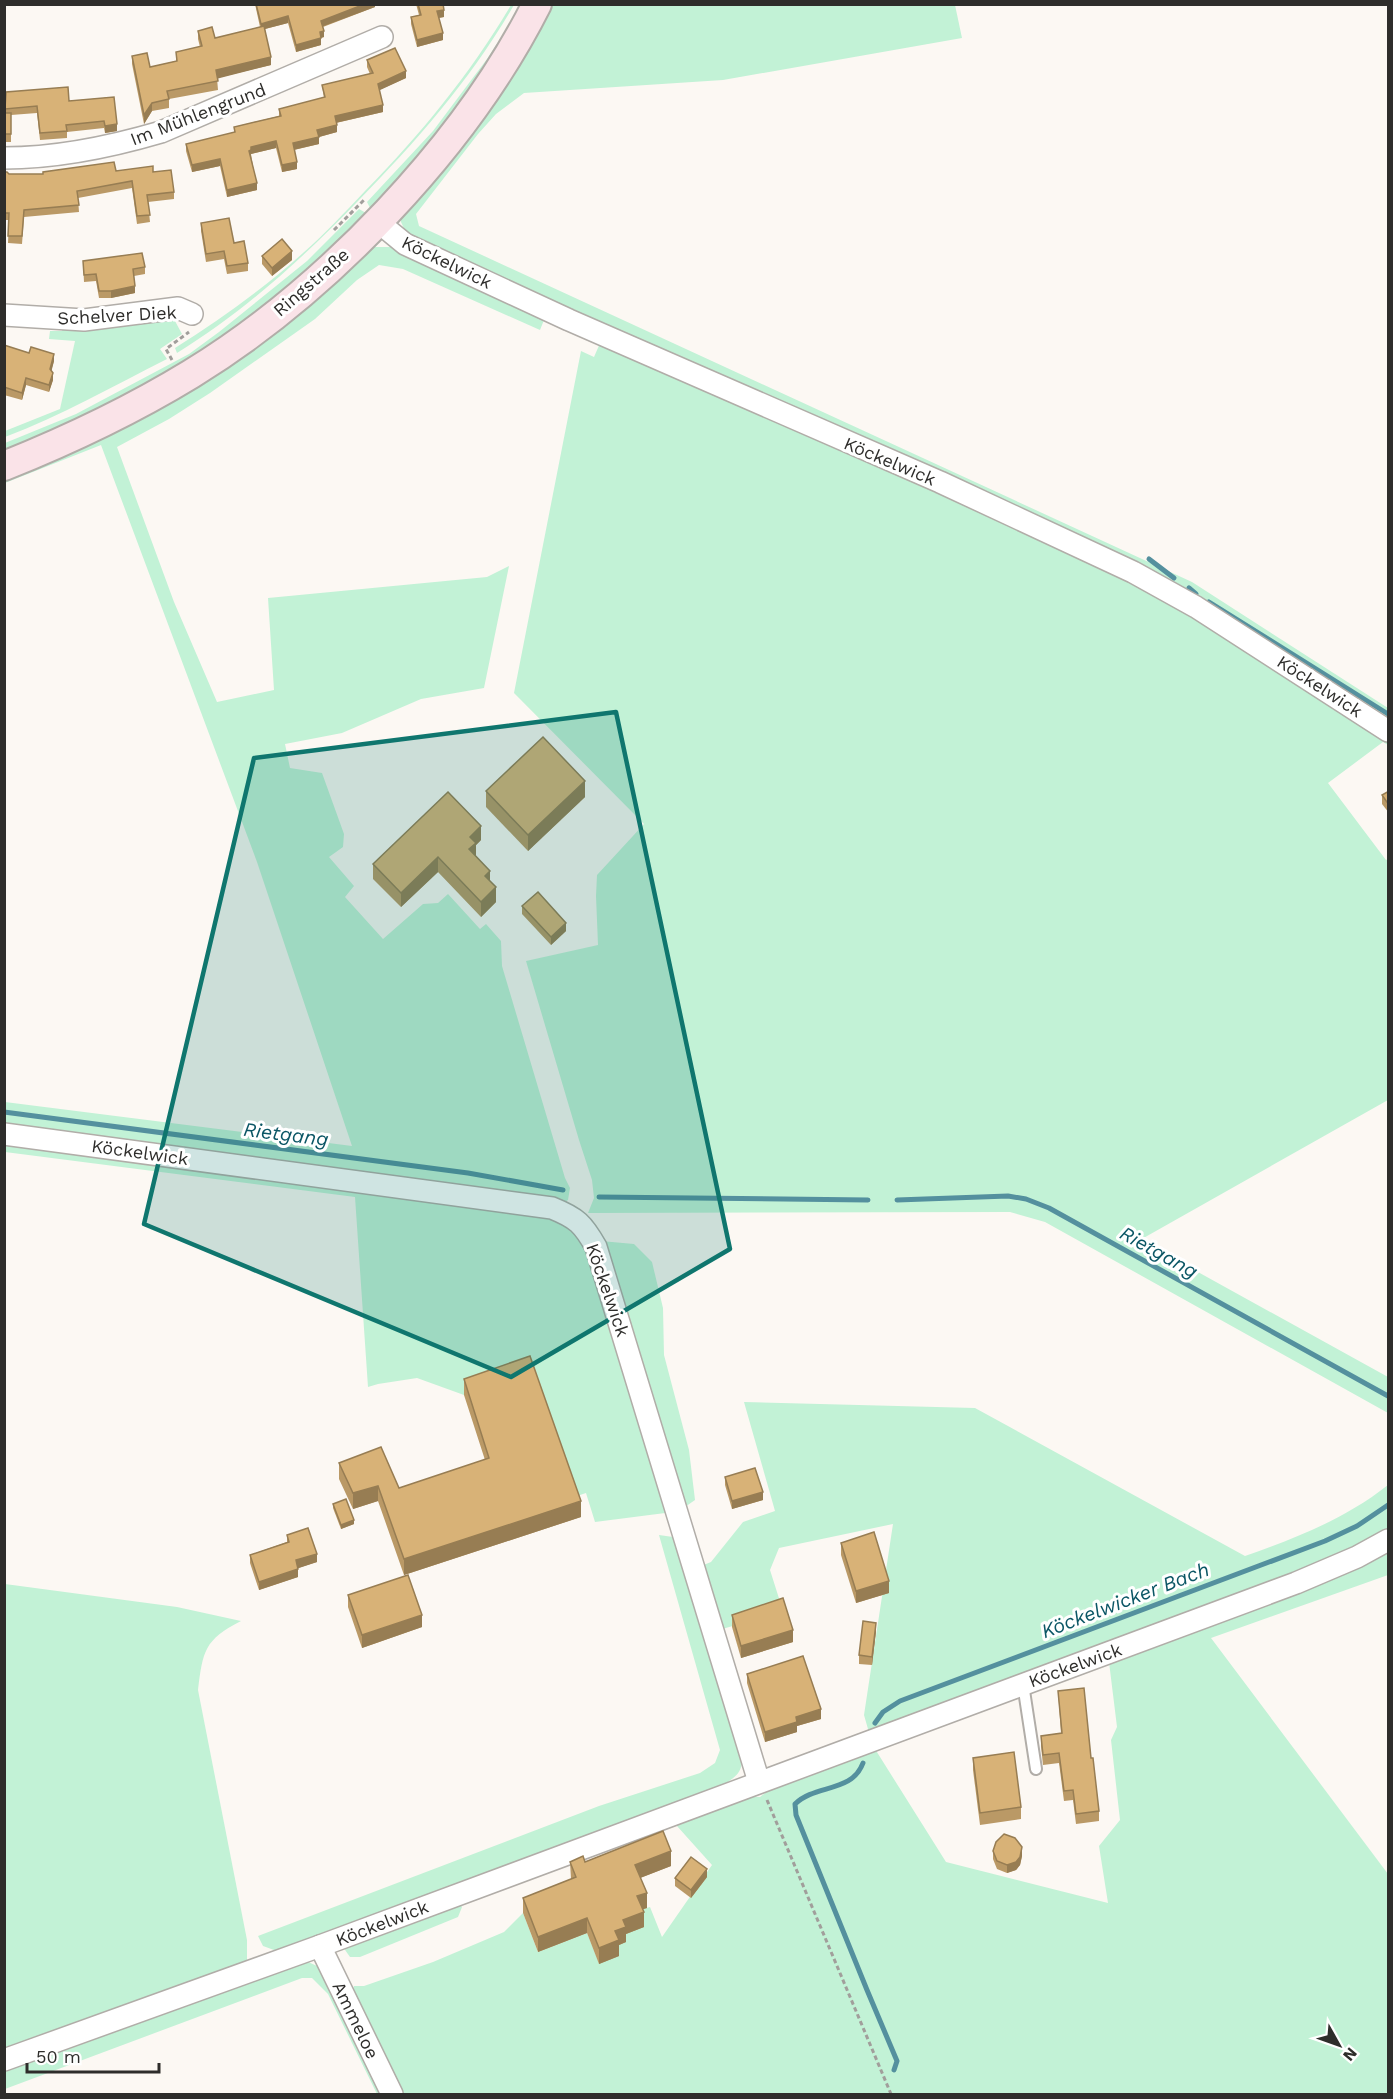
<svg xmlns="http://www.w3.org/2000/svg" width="1393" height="2099" font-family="'Work Sans',sans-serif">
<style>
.green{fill:#c2f2d6}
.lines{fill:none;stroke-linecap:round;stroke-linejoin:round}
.stream{stroke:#54909e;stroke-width:5}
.service-casing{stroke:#b1ada8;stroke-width:14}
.minor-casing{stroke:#b1ada8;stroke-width:24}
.secondary-casing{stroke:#b1ada8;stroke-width:32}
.path{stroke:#a19e9b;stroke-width:3;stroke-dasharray:4.5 3;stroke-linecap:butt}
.service{stroke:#fff;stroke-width:10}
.minor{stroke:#fff;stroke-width:21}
.secondary{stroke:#fae3e8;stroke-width:28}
.wall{fill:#ba9966}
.shaded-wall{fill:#977d53}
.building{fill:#d8b277;stroke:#977d53;stroke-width:1.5}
.marked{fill:#0f766e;fill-opacity:0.2;stroke:#0f766e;stroke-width:4.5;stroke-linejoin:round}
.labels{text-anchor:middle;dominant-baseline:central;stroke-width:6;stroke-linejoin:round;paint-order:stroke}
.street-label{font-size:18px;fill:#2e2d2b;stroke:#fff}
.water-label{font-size:20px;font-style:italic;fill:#0b5665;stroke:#fff}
</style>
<rect width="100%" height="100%" fill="#fcf8f3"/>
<g class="green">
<path d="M511 5H514C472 78 417 141 358 201 304 257 244 312 177 353L175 348C220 320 264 288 303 253 325 234 345 212 365 191 421 134 470 74 511 5Z"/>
<path d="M548 5H955L962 38 723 80 524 93 496 114 478 134 416 214 419 226 1192 582 1388 708V722L1183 592 408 237 401 222V211Z"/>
<path d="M515 16 469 99 371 210 367 202 433 131 487 59Z"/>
<path d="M359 209 366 213 298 284 197 360 5 457V443L76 414 189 354 219 332 307 261Z"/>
<path d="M374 247H391L546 315 540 330 403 269 379 265 357 280 315 319 210 393 169 419 117 447 174 602 217 702 274 690 268 598 487 577 509 566 484 688 421 699 342 733 285 744 290 768 322 773 344 834 343 847 329 857 354 886 345 897 383 939 423 904 438 903 448 894 480 929 486 924 501 941 502 966 565 1178 570 1188 568 1200 561 1205 5 1132V1102L352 1146 257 862 101 445 5 483V475L360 251Z"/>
<path d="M167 317 175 321 182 334 160 349 167 359C113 386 61 416 5 437V431L60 409 75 341 49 339 50 331H62L63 326Z"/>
<path d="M601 341 1139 581 1388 734V745L1383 742 1328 783 1386 860 1388 859V1100L1140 1240 1388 1377V1413L1045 1222 1010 1212 588 1213 594 1198 592 1180 579 1140 526 961 598 945 596 896 597 875 644 824 514 693 581 351 594 357Z"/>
<path d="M5 1141 555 1214 591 1248 673 1512 595 1522 586 1493 574 1497 464 1395 417 1378 378 1384 368 1387 355 1197 5 1152Z"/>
<path d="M601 1241 634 1244 652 1262 663 1308 664 1355 689 1450 695 1500 682 1509Z"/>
<path d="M744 1402 975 1408 1245 1556C1296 1538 1345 1519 1388 1485V1532L1346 1556 870 1736 864 1715 893 1524 779 1548 770 1570 783 1611 719 1630 701 1566 711 1562 743 1522 775 1511Z"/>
<path d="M659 1535 673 1537 680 1544 740 1743C740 1750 743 1760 741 1767 737 1784 700 1794 685 1801L290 1949 274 1950 263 1946 258 1936 599 1806 700 1773 715 1763 720 1750Z"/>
<path d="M1388 1551V1575L1211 1638 1388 1874V2094H399L351 1996 354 1986H364L433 1962 504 1932 523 1913 538 1952 587 1933 599 1963 615 1947 637 1911 650 1907 662 1937 712 1865 677 1826 675 1821 742 1796 760 1797 774 1786 875 1749 946 1862 1108 1903 1099 1846 1120 1820 1111 1740 1117 1727 1109 1662Z"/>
<path d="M5 1584 177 1607 241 1621C204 1640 203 1651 198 1690L247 1940V1962L5 2054Z"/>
<path d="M459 1903 462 1907 458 1917 360 1957H350L343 1947Z"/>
<path d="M306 1961 317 1966 330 1977 388 2094H377L328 1994 312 1978H302L5 2089V2070Z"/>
</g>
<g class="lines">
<g class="stream">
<path d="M1149 559 1174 578"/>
<path d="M1189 588 1196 594"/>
<path d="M1209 602 1388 714"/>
<path d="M4 1112 468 1173 563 1190"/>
<path d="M599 1197 868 1200"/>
<path d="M897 1200 1008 1196 1026 1199 1049 1208 1388 1396"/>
<path d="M875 1723 883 1712 900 1701 1325 1541 1357 1526 1388 1505"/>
<path d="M863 1763C852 1793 815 1784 795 1804L796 1815 867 1990 897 2061 894 2070"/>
</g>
<g class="service-casing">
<path id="service" d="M1023 1684 1036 1769"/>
</g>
<g class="minor-casing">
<g id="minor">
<path d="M4 158C58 158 110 147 161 132L382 37"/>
<path d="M377 221 405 244 569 320 940 482 1133 572 1196 607 1388 731"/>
<path d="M4 315 84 320 178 308 192 314"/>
<path d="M4 1134 552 1208C577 1218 583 1224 596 1247L759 1782"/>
<path d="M320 1946 392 2094"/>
<path d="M4 2060 320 1946 1296 1583 1357 1557 1388 1540"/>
</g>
</g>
<g class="secondary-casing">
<path id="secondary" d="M4 466C69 440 132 410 191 374 326 291 465 147 537 4"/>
</g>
<g class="path">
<path d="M334 230 365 199"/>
<path d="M172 360 166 349 189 332"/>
<path d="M767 1800 891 2094"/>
</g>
<use href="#service" class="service"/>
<use href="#minor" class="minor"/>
<use href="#secondary" class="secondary"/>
</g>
<g class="wall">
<path d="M255 4H375V7L323 27 324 37 321 38V45L296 52 288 23 265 29 271 65 217 78 218 90 169 99V108L152 111 144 124 132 64V56L150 67 176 61V52L200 47 198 39V31L215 38 260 27Z"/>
<path d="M416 4H443L444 17 439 18 443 40 417 47 411 24V17L419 15Z"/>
<path d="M367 60 406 78 379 90 383 112 336 123 337 132 319 137V144L294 150 297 169 282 172 276 148 251 154 257 190 227 197 220 166 192 172 186 151V144L234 133V127L279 116V109L324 98 322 85 370 74 367 67Z"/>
<path d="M6 92 69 101 114 97 117 131 105 133 104 128 67 132V138L40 140 37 113 11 115V142H4Z"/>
<path d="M116 171 153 172 174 192V199L148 202 150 222 137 224 132 188 78 198 79 212 24 217 22 244 8 243 9 220H4V172L9 174H43Z"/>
<path d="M201 223 234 243 248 263V271L227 274 224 259 206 262 201 231Z"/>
<path d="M262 256 292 260 272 276 262 264Z"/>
<path d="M83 261 145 267V274L134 276 135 293 111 298H99L96 281 84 282Z"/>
<path d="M4 345 54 361 51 371 53 380 49 392 26 385 22 400 4 395Z"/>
<path d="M486 791 585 797 528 851 486 807Z"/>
<path d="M1389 791V813L1382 804V795Z"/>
<path d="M481 840 476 845V856L490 881 496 902 481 917 438 872 401 907 373 879V864Z"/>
<path d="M522 906 566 931 551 945 522 914Z"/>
<path d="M464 1379 581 1517 404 1575 378 1501 353 1509 339 1479V1463L399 1488 485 1460 464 1395Z"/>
<path d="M725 1477 763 1500 732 1509 725 1485Z"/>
<path d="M333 1504 354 1524 341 1529 333 1508Z"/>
<path d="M287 1535 317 1562 298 1568V1577L259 1590 250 1563V1555L287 1542Z"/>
<path d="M841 1543 889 1593 856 1603 841 1555Z"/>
<path d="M348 1595 422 1627 362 1648 348 1607Z"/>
<path d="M732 1615 793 1642 741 1658 732 1627Z"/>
<path d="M876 1631 872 1665 859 1664V1655Z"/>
<path d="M747 1674 821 1719 797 1726V1732L765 1742 747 1683Z"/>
<path d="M1058 1691 1091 1758 1099 1811V1821L1076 1824 1073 1800 1064 1801 1059 1763 1043 1765 1041 1746V1736L1061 1733Z"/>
<path d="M973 1758 1021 1807V1819L980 1825 973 1770Z"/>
<path d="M993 1851 1022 1856 1020 1865 1016 1870 1007 1873 997 1869 993 1859Z"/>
<path d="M570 1862 671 1866 640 1878 647 1908 643 1909 644 1927 626 1934V1942L619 1945V1956L599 1964 587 1933 538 1952 523 1913V1898L571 1879Z"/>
<path d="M707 1877 691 1898 675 1886V1878Z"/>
</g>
<g class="shaded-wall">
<path d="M365 4H375V7L321 27V21Z"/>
<path d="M444 10V17L437 18V11Z"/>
<path d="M288 16V23L261 30V24Z"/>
<path d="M324 31V37L320 38V32Z"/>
<path d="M443 33V40L417 47V40Z"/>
<path d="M321 38V45L296 52V45Z"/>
<path d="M271 57V65L216 79V70Z"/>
<path d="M406 71V78L378 91V84Z"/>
<path d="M152 103V111L144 124V115Z"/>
<path d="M383 105V112L335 123V116Z"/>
<path d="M117 124V131L105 133V126Z"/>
<path d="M337 125V132L319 137V144L293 150V143L317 130Z"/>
<path d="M276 141V148L251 154V157L249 151 251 147Z"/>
<path d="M220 159V166L192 172V165Z"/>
<path d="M297 162V169L282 172V165Z"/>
<path d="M257 183V190L227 197V190Z"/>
<path d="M292 251V260L272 276V268Z"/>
<path d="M135 286V293L111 298V291Z"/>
<path d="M54 354V361L50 377V369Z"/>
<path d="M53 373V380L49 392V385Z"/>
<path d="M26 378V385L22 400V393Z"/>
<path d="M585 781V797L528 851V835Z"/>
<path d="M481 826V840L476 845V857L469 864 470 837Z"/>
<path d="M438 857V872L401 907V893Z"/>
<path d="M490 871V885L485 876Z"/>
<path d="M496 887V902L481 917V902Z"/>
<path d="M566 923V931L551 945V937Z"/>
<path d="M378 1486V1501L353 1509V1493Z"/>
<path d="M763 1492V1500L732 1509V1501Z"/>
<path d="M581 1501V1517L404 1575V1559Z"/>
<path d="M354 1520V1524L341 1529V1525Z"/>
<path d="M317 1554V1562L296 1569V1560Z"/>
<path d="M298 1569V1577L259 1590V1582Z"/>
<path d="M889 1581V1593L856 1603V1591Z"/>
<path d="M422 1615V1627L362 1648V1635Z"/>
<path d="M876 1623V1631L872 1665V1657Z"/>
<path d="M793 1630V1642L741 1658V1646Z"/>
<path d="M821 1709V1719L797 1726V1732L765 1742V1732L796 1717Z"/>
<path d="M1022 1847V1856L1020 1865 1016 1870 1007 1873V1865Z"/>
<path d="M671 1851V1866L635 1880V1865Z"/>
<path d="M707 1869V1877L691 1898V1890Z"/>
<path d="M647 1893V1908L637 1911V1896Z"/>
<path d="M644 1912V1927L626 1934V1942L619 1945V1956L599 1964V1948L623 1920Z"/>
<path d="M587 1918V1933L538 1952V1937Z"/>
</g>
<g class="building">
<path d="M256 4H365L321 21 324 31 320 32 321 38 296 45 288 16 261 24Z"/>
<path d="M418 4H443L444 10 437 11 443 33 417 40 411 17 421 15Z"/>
<path d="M264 26 271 57 216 70 218 81 167 91 169 99 152 103 144 115 132 56 147 53 150 67 177 61 176 52 202 46 198 31 212 27 215 38Z"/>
<path d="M395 48 406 71 378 84 383 105 335 116 337 125 317 130 319 137 293 143 297 162 282 165 276 141 251 147V150L249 151 257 183 227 190 220 159 192 165 186 144 235 132 234 127 281 116 279 109 325 97 322 85 373 73 367 60Z"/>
<path d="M68 87 69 101 114 97 117 124 105 126 104 121 66 125 67 131 40 133 37 106 5 109 6 92Z"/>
<rect x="4" y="113" width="7" height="21"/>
<path d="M114 162 116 171 153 166V172L171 170 174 192 147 195 150 215 137 216 132 181 77 191 79 205 24 210 22 236H8L9 213H4V172H7L9 174H43V172Z"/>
<path d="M229 218 234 243 244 241 248 263 227 266 224 251 206 254 201 223Z"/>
<path d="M282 239 292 251 272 268 262 256Z"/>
<path d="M142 253 145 267 133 269 135 286 111 291H99L96 274 84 275 83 261Z"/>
<path d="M4 345 29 353 31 347 54 354 50 369 53 373 49 385 26 378 22 393 4 387Z"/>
<path d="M543 737 585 781 528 835 486 791Z"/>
<path d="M1389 791V805L1382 795Z"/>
<path d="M448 792 481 826 470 837 476 843 469 849 490 871 485 876 496 887 481 902 438 857 401 893 373 864Z"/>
<path d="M538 892 566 923 551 937 522 906Z"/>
<path d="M530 1356 581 1501 404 1559 378 1486 353 1493 339 1463 381 1447 399 1488 489 1458 464 1379Z"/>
<path d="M755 1468 763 1492 732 1501 725 1477Z"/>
<path d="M346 1499 354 1520 341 1525 333 1504Z"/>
<path d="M308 1528 317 1554 296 1560 298 1569 259 1582 250 1555 289 1542 287 1535Z"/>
<path d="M874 1532 889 1581 856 1591 841 1543Z"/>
<path d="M408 1575 422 1615 362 1635 348 1595Z"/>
<path d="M783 1598 793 1630 741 1646 732 1615Z"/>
<path d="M863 1621 876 1623 872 1657 859 1655Z"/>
<path d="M803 1656 821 1709 796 1717 797 1722 765 1732 747 1674Z"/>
<path d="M1084 1688 1091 1758H1093L1099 1811 1076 1814 1073 1790 1064 1791 1059 1753 1043 1755 1041 1736 1062 1733 1058 1691Z"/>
<path d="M1014 1752 1021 1807 980 1813 973 1758Z"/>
<path d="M663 1831 671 1851 635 1865 647 1893 637 1896 644 1912 623 1920 626 1927 615 1931 619 1940 599 1948 587 1918 538 1937 523 1898 576 1877 570 1862 583 1856 585 1862Z"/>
<path d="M1004 1834 1015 1838 1022 1847 1020 1857 1016 1862 1007 1865 997 1861 993 1851 996 1842Z"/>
<path d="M691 1857 707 1869 691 1890 675 1878Z"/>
</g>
<path class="marked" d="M616 712 730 1249 511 1377 144 1224 254 758Z"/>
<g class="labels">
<g class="street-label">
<text transform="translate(198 114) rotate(-21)">Im Mühlengrund</text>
<text transform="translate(447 262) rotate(26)">Köckelwick</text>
<text transform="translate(311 282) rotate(-41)">Ringstraße</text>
<text transform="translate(117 315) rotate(-3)">Schelver Diek</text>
<text transform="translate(890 461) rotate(23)">Köckelwick</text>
<text transform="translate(1320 686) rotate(33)">Köckelwick</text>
<text transform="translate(140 1152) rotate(8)">Köckelwick</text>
<text transform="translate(608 1290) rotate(71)">Köckelwick</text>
<text transform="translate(1075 1665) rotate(-20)">Köckelwick</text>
<text transform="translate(382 1923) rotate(-21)">Köckelwick</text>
<text transform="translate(356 2020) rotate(64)">Ammeloe</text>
</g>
<g class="water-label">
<text transform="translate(286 1134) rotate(7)">Rietgang</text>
<text transform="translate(1159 1252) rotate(29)">Rietgang</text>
<text transform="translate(1125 1600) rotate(-21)">Köckelwicker Bach</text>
</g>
</g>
<rect width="1393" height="2099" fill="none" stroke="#2e2d2b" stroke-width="12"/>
<g transform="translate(1339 2045) rotate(130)" stroke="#ffffff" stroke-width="4.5" paint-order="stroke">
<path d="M0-4.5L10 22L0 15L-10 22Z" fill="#2e2d2b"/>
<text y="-9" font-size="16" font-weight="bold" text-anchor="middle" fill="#2e2d2b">N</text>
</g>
<path d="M27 2063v9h132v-9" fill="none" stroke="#2e2d2b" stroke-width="3"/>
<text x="36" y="2063" font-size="18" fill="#2e2d2b" stroke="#ffffff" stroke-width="4.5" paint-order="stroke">50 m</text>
</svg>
